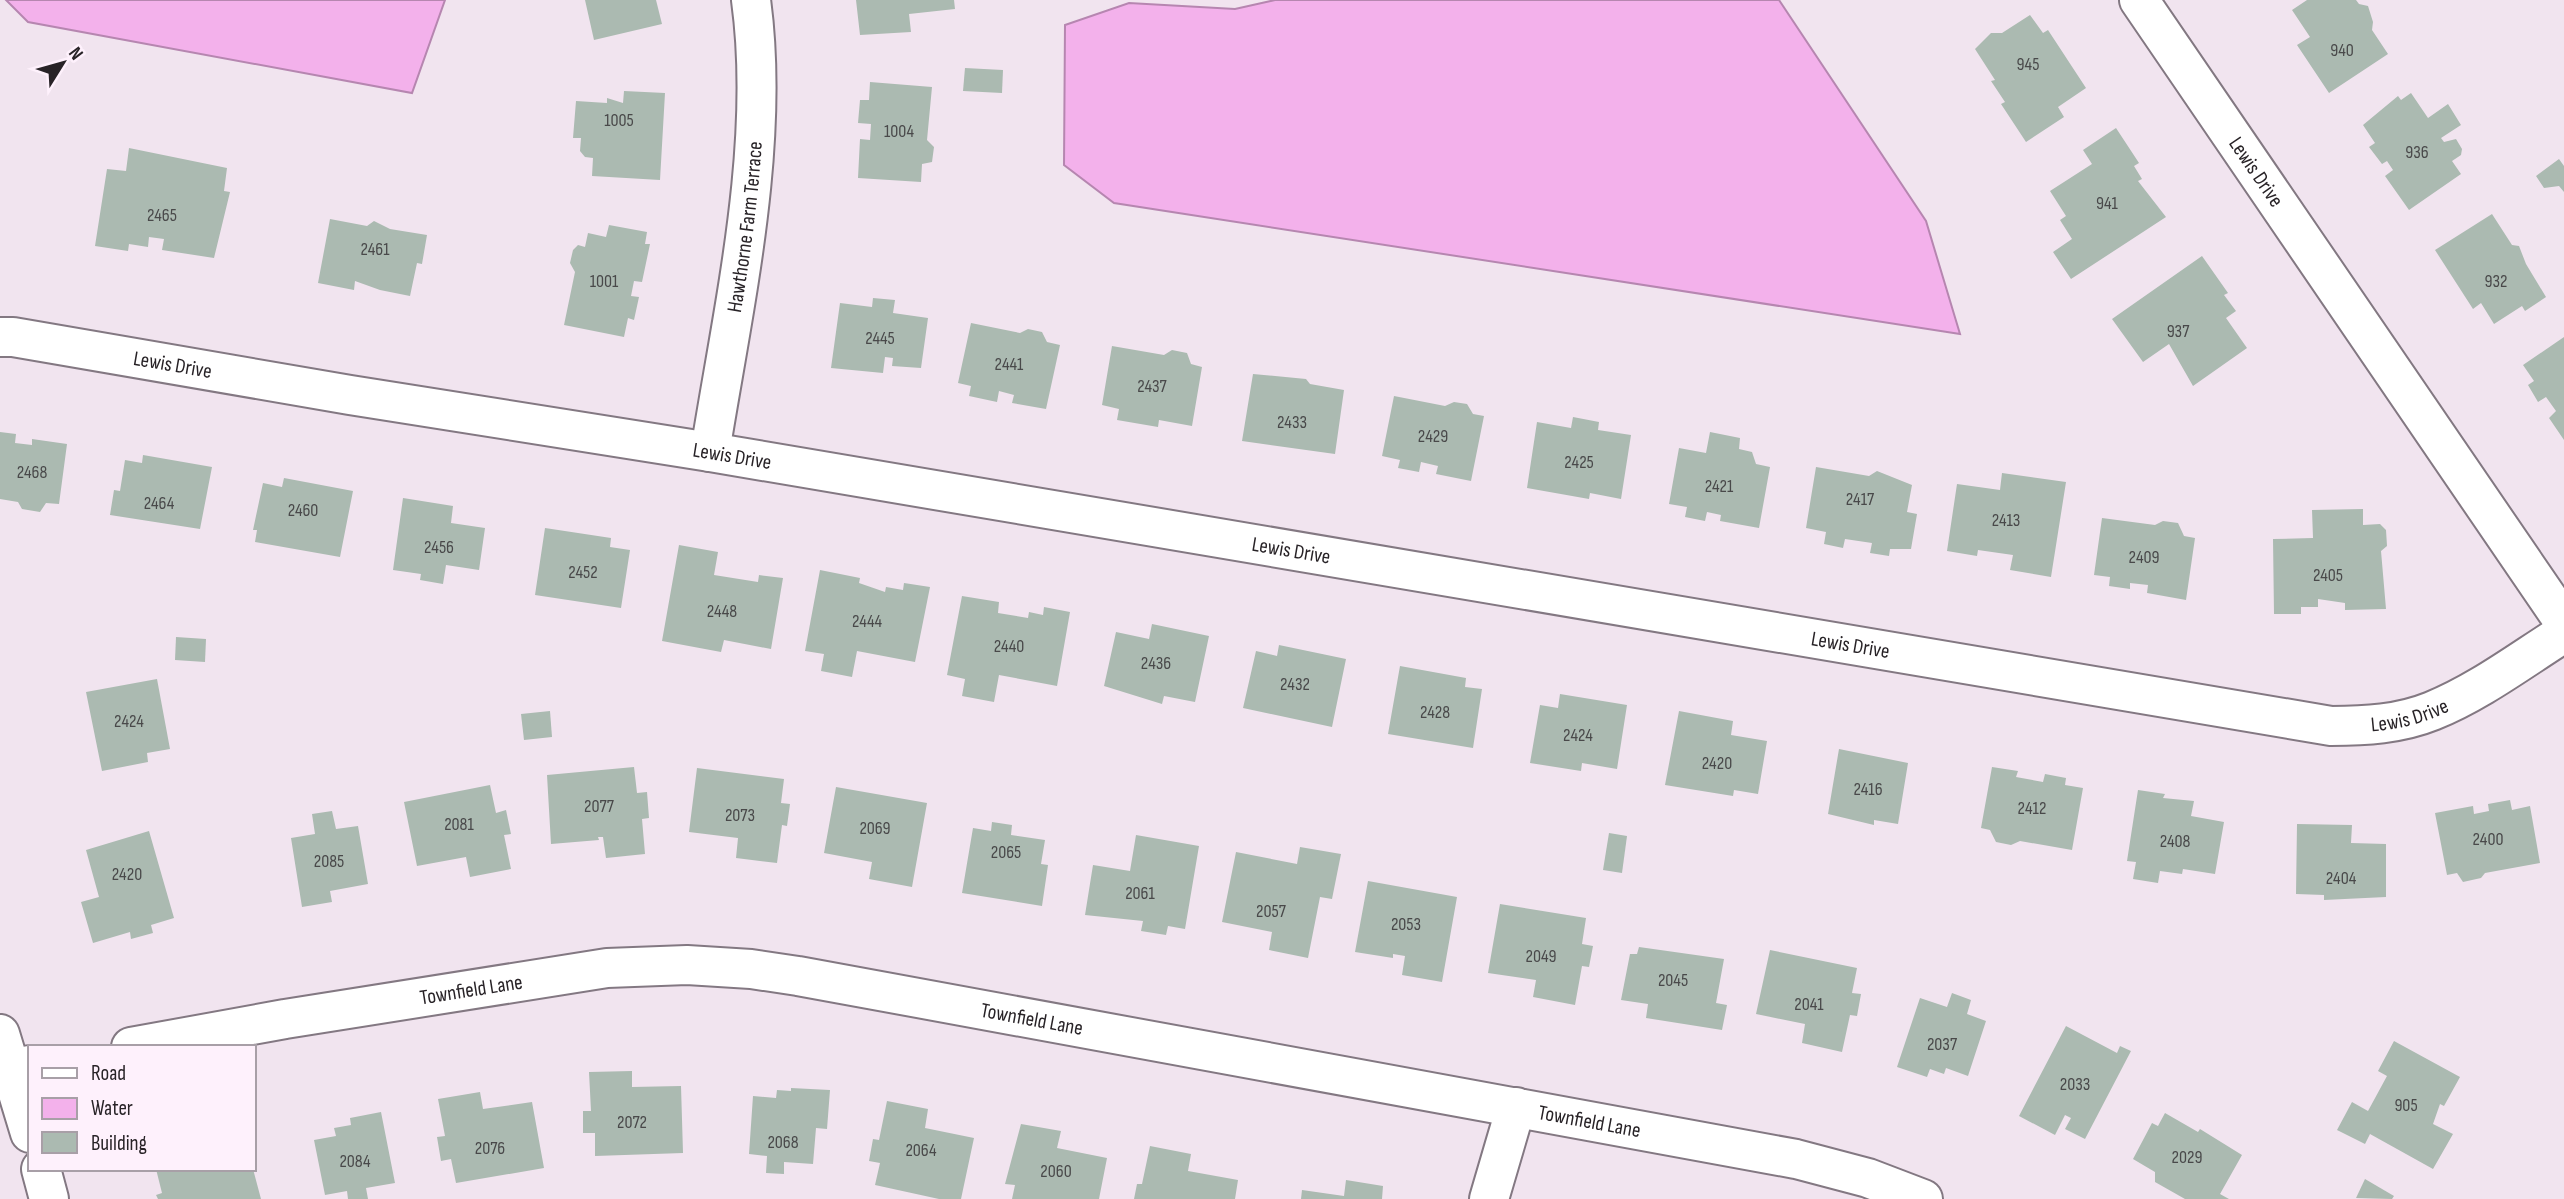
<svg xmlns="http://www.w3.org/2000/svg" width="2564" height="1199" font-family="'Sofia Sans Condensed',sans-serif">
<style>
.water{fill:#f3b1eb;stroke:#b686b0;stroke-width:2}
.building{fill:#abbab1}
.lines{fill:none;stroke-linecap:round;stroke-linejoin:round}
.street-casing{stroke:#837882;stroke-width:42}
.secondary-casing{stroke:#837882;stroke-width:42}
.street{stroke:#fff;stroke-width:38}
.secondary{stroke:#fff;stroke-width:38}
.labels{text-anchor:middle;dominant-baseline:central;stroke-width:5;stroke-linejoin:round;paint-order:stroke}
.number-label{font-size:18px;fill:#49494a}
.street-label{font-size:21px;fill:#282327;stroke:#fef1fc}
</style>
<rect width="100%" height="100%" fill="#f1e4ef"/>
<g class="water">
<path d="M6 0H445L412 93 28 22Z"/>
<path d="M1275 0H1779L1926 221 1960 334 1114 203 1064 165 1065 25 1129 3 1235 9Z"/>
</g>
<g class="building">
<path d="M585 0H656L662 24 594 40Z"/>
<path d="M856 0H954L955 9 909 14 911 32 860 35Z"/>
<path d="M2307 0H2356L2359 4 2368 6 2373 22 2372 30 2388 54 2329 93 2297 45 2310 37 2292 10Z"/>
<path d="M2030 15 2043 33 2048 30 2086 88 2058 107 2064 117 2026 142 2001 104 2005 102 1991 81 1995 80 1975 49 1991 33H2002Z"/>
<path d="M965 68 1003 70 1002 93 963 91Z"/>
<path d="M870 82 932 87 927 140 934 147 932 162 922 164 921 182 858 178 860 139 870 140 871 124 858 123 860 100H869Z"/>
<path d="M624 91 665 93 660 180 592 176 593 158 585 157 580 151 581 138H573L576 101 607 103V98L623 103Z"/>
<path d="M2411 93 2428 118 2448 104 2461 125 2441 138 2444 142 2456 139 2462 149 2461 155 2452 161 2461 174 2409 210 2385 176 2393 170 2387 161 2382 164 2369 147 2375 143 2363 125 2398 96 2401 100Z"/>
<path d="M2116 128 2139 163 2134 166 2142 179 2138 181 2166 217 2071 279 2053 252 2072 239 2060 220 2066 216 2050 191 2092 164 2083 150Z"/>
<path d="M129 148 227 168 224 191 230 192 214 258 162 250 164 239 149 237 148 247 129 244 128 251 95 246 107 169 126 171Z"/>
<path d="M2559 159 2564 166V192L2559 186 2544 188 2536 176Z"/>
<path d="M2492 214 2512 245 2519 246 2526 264 2546 297 2525 311 2522 306 2494 324 2481 303 2473 309 2435 250Z"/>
<path d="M330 219 367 226 374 221 390 229 427 235 422 264 417 263 410 296 380 290 355 281 354 290 318 283Z"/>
<path d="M609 225 647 232 645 244H650L642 282 634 281 631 296 639 297 634 320 628 318 624 337 564 325 575 272 570 263 573 250 578 245 585 247 588 233 606 237Z"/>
<path d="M2202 256 2228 293 2224 295 2236 311 2226 318 2247 348 2193 386 2169 344 2143 362 2112 319Z"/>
<path d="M873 298 895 300 893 313 928 318 921 368 892 366 893 358 885 357 883 373 831 368 840 303 872 307Z"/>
<path d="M971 323 1020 333 1028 329 1042 332 1047 342 1060 345 1046 409 1012 403 1014 395 999 391 997 402 969 396 971 386 958 383Z"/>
<path d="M2564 337V440L2549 418 2556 411 2546 397 2538 402 2528 385 2534 381 2523 365Z"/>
<path d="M1112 346 1164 355 1172 350 1187 353 1191 364 1202 367 1192 426 1159 420 1158 427 1117 420 1119 409 1102 405Z"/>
<path d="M1253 374 1306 379 1310 384 1344 390 1335 454 1242 441Z"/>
<path d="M1394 396 1445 406 1454 402 1467 404 1473 414 1484 416 1471 481 1436 474 1438 466 1421 462 1419 472 1398 468 1400 460 1382 456Z"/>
<path d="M1573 417 1599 422 1598 430 1631 435 1621 499 1590 493 1589 499 1527 488 1537 422 1571 428Z"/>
<path d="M0 432 16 434 15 443 32 445V439L67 444 59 504 46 503 40 512 22 509 18 502 0 499Z"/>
<path d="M1710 432 1740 438 1739 449 1752 452 1756 464 1770 467 1759 528 1720 521 1721 515 1707 512 1705 521 1685 517 1687 507 1669 504 1679 448 1706 453Z"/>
<path d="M143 455 212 467 200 529 110 515 114 490 120 491 125 460 142 463Z"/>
<path d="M1816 467 1869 476 1877 471 1912 485 1907 512 1917 514 1911 549H1890L1889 556 1870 553 1872 543 1845 539 1843 548 1824 544 1826 532 1806 528Z"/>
<path d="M2002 473 2066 482 2051 577 2010 570 2013 555 1978 550 1977 556 1947 551 1957 484 2000 490Z"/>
<path d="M284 478 353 491 340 557 255 542 257 530H253L263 483 282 487Z"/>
<path d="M403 498 453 506 451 523 485 528 479 570 446 565 443 584 420 580 421 574 393 570Z"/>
<path d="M2363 509V525L2380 524 2386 530 2387 546 2381 551 2386 609 2345 610V603L2318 599V607H2301V614H2274L2273 539 2313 538 2312 510Z"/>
<path d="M2102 518 2155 525 2163 521 2178 523 2184 536 2195 538 2186 600 2147 593 2148 585 2130 583V589L2109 586 2110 577 2094 575Z"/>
<path d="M545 528 611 538 610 547 630 550 621 608 535 595Z"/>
<path d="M679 545 718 552 714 575 758 582 759 575 783 578 771 649 724 640 721 652 662 641Z"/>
<path d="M820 570 860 578 859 583 885 592 886 587 903 590 904 583 930 587 915 662 857 651 852 677 821 671 824 654 805 651Z"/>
<path d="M962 596 999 602 998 613 1028 618 1029 612 1043 615 1044 607 1070 612 1057 686 999 675 994 702 962 696 965 679 947 675Z"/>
<path d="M1152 624 1209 636 1195 702 1164 696 1162 704 1104 686 1116 632 1149 639Z"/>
<path d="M176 637 206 639 205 662 175 660Z"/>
<path d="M1279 645 1346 659 1332 727 1243 708 1256 651 1277 656Z"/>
<path d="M1400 666 1466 678 1465 687 1482 689 1473 748 1388 734Z"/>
<path d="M157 679 170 749 147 753 148 762 102 771 86 692Z"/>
<path d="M1560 694 1627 705 1617 769 1582 763 1581 771 1530 763 1540 705 1558 708Z"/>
<path d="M550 711 552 737 524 740 521 714Z"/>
<path d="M1679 711 1733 721 1731 735 1767 741 1758 794 1734 790 1733 796 1665 785Z"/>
<path d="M1839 749 1908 763 1898 824 1874 820V825L1828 814Z"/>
<path d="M634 767 637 793 647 792 649 818 642 819 645 854 606 858 603 837H598L599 840 551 844 547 775Z"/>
<path d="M1992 767 2018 771 2016 777 2043 782 2045 774 2066 778 2065 785 2083 788 2072 850 2020 841 2011 845 1996 842 1990 830 1981 828Z"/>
<path d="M697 768 784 779 781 803 790 804 787 826 782 825 777 863 736 858 738 838 689 832Z"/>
<path d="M490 785 496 813 506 810 511 834 504 835 511 869 470 877 466 857 417 866 404 802Z"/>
<path d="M836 787 927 803 912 887 869 879 872 862 824 853Z"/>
<path d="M2138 790 2165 794 2163 798 2194 801 2191 816 2224 822 2215 874 2183 869 2182 874 2160 871 2158 883 2133 879 2136 862 2127 861Z"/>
<path d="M2510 800 2512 810 2530 806 2540 863 2485 873 2481 878 2463 882 2457 873 2447 875 2435 813 2473 806 2474 814 2489 811 2488 804Z"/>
<path d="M332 811 336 829 358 826 368 884 330 891 332 902 302 907 291 838 315 834 312 814Z"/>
<path d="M992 822 1012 825 1011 835 1045 840 1041 864 1048 865 1042 906 962 893 973 828 991 831Z"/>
<path d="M2297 824 2352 825 2351 843 2386 844V897L2324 900V895L2296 894Z"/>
<path d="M149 831 174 918 151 925 153 933 131 939 130 932 93 943 81 902 99 897 86 850Z"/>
<path d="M1609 833 1627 836 1622 873 1603 870Z"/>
<path d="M1136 835 1199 846 1185 929 1168 926 1166 935 1141 931 1143 921 1085 915 1093 865 1130 871Z"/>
<path d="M1300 847 1341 854 1332 899 1320 897 1308 958 1269 950 1272 932 1222 922 1236 852 1297 864Z"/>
<path d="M1368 881 1457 897 1442 982 1402 975 1405 956 1393 954V958L1355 952Z"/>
<path d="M1500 904 1586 918 1582 944 1593 946 1589 967 1582 966 1575 1005 1533 997 1536 980 1488 973Z"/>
<path d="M1639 947 1724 959 1716 1003 1727 1005 1722 1030 1646 1018 1648 1004 1621 1000 1630 954H1637Z"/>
<path d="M1770 950 1857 968 1852 993 1861 994 1857 1016 1850 1015 1842 1052 1802 1043 1805 1024 1756 1014Z"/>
<path d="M1952 993 1971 1000 1967 1014 1986 1021 1968 1076 1946 1068 1944 1074 1930 1069 1927 1077 1897 1067 1920 998 1947 1007Z"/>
<path d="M2066 1026 2117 1053 2120 1046 2131 1051 2085 1139 2065 1129 2071 1118 2065 1115 2055 1135 2019 1116Z"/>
<path d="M2394 1041 2460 1077 2444 1106 2440 1104 2433 1124 2453 1134 2433 1169 2370 1134 2365 1144 2337 1130 2352 1102 2368 1111 2387 1076 2378 1071Z"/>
<path d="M632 1071V1087L681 1086 683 1153 595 1156V1133H583V1111H591L589 1072Z"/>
<path d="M791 1088 830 1090 827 1129 816 1128 813 1164 784 1162V1174L766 1173 767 1156 749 1154 753 1096 776 1098 777 1090 791 1091Z"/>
<path d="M480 1092 483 1109 532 1102 544 1168 456 1183 451 1159 441 1161 437 1137 445 1136 438 1099Z"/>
<path d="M887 1101 928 1109 925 1128 974 1138 961 1199H939L875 1185 880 1163 869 1161 873 1139 879 1140Z"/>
<path d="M381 1112 395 1183 366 1188 368 1199H348L347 1191 325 1195 314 1140 336 1136 334 1128 351 1125 350 1118Z"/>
<path d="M2165 1113 2198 1132 2200 1129 2242 1155 2220 1194 2229 1199H2185L2155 1182V1172L2133 1159 2152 1123 2158 1126Z"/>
<path d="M1021 1124 1061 1131 1057 1148 1107 1158 1099 1199H1012L1015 1185 1005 1184Z"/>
<path d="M1150 1146 1191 1154 1188 1171 1238 1180 1235 1199H1134L1137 1184H1142Z"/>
<path d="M156 1169H253L261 1199H158L156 1195 162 1193Z"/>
<path d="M2365 1179 2394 1196 2392 1199 2356 1198Z"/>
<path d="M1346 1180 1383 1186 1382 1199H1301L1302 1190 1344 1196Z"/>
</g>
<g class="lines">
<g class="street-casing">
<g id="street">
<path id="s1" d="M2139 0 2564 622"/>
<path id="s2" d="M0 337H13L350 395 710 452 2331 726C2365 726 2400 724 2432 711 2479 692 2521 660 2564 633"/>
<path id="s3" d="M710 452C733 308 771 145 751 0"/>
<path d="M0 1034 30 1133"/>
<path d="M41 1169 49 1199"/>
<path d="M1489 1199 1516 1107"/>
</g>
</g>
<g class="secondary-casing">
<g id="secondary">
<path id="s4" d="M131 1047 285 1019 607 968 687 965 751 969 798 976 1796 1159 1868 1178 1923 1199"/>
<path d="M0 1071 30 1065"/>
</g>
</g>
<use href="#street" class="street"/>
<use href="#secondary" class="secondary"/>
</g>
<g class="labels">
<g class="number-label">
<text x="2342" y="50">940</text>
<text x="2028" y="64">945</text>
<text x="619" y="120">1005</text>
<text x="899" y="131">1004</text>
<text x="2417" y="152">936</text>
<text x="2107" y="203">941</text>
<text x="162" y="215">2465</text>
<text x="375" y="249">2461</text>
<text x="604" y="281">1001</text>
<text x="2496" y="281">932</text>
<text x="2178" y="331">937</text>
<text x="880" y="338">2445</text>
<text x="1009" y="364">2441</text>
<text x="1152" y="386">2437</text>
<text x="1292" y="422">2433</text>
<text x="1433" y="436">2429</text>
<text x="1579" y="462">2425</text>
<text x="32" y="472">2468</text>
<text x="1719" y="486">2421</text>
<text x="1860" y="499">2417</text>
<text x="159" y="503">2464</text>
<text x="303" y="510">2460</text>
<text x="2006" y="520">2413</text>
<text x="439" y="547">2456</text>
<text x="2144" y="557">2409</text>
<text x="583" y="572">2452</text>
<text x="2328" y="575">2405</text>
<text x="722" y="611">2448</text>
<text x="867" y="621">2444</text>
<text x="1009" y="646">2440</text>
<text x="1156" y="663">2436</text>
<text x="1295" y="684">2432</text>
<text x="1435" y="712">2428</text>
<text x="129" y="721">2424</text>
<text x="1578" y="735">2424</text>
<text x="1717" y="763">2420</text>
<text x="1868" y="789">2416</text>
<text x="599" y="806">2077</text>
<text x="2032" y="808">2412</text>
<text x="740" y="815">2073</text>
<text x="459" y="824">2081</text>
<text x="875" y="828">2069</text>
<text x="2488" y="839">2400</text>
<text x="2175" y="841">2408</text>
<text x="1006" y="852">2065</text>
<text x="329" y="861">2085</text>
<text x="127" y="874">2420</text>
<text x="2341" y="878">2404</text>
<text x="1140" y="893">2061</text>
<text x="1271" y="911">2057</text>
<text x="1406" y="924">2053</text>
<text x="1541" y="956">2049</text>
<text x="1673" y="980">2045</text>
<text x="1809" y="1004">2041</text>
<text x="1942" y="1044">2037</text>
<text x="2075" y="1084">2033</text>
<text x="2406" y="1105">905</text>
<text x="632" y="1122">2072</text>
<text x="783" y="1142">2068</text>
<text x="490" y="1148">2076</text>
<text x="921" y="1150">2064</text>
<text x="2187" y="1157">2029</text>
<text x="355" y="1161">2084</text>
<text x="1056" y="1171">2060</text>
</g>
<g class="street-label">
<text stroke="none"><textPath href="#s1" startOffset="208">Lewis Drive</textPath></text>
<text stroke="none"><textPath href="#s3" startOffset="228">Hawthorne Farm Terrace</textPath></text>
<text stroke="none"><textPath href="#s2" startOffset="175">Lewis Drive</textPath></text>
<text stroke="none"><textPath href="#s2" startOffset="742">Lewis Drive</textPath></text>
<text stroke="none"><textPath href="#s2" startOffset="1309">Lewis Drive</textPath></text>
<text stroke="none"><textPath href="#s2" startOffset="1876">Lewis Drive</textPath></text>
<text stroke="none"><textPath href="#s2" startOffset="2443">Lewis Drive</textPath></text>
<text stroke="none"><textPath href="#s4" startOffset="345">Townfield Lane</textPath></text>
<text stroke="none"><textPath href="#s4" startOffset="912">Townfield Lane</textPath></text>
<text stroke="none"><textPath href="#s4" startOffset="1479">Townfield Lane</textPath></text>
</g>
</g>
<rect x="28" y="1045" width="228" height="126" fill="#fef1fc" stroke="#a89fa7" stroke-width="2"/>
<rect x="42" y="1068" width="35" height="10" fill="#ffffff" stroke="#a89fa7" stroke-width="2"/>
<text x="91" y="1080" font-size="21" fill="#282327">Road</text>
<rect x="42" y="1098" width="35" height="21" fill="#f3b1eb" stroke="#a89fa7" stroke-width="2"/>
<text x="91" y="1115" font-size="21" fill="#282327">Water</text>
<rect x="42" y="1132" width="35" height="21" fill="#abbab1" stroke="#a89fa7" stroke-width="2"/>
<text x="91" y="1150" font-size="21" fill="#282327">Building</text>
<g transform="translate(63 63) rotate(53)" stroke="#fef1fc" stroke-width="5" paint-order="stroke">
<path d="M0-5L12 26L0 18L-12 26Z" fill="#282327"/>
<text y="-10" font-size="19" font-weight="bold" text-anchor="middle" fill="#282327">N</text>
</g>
</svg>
